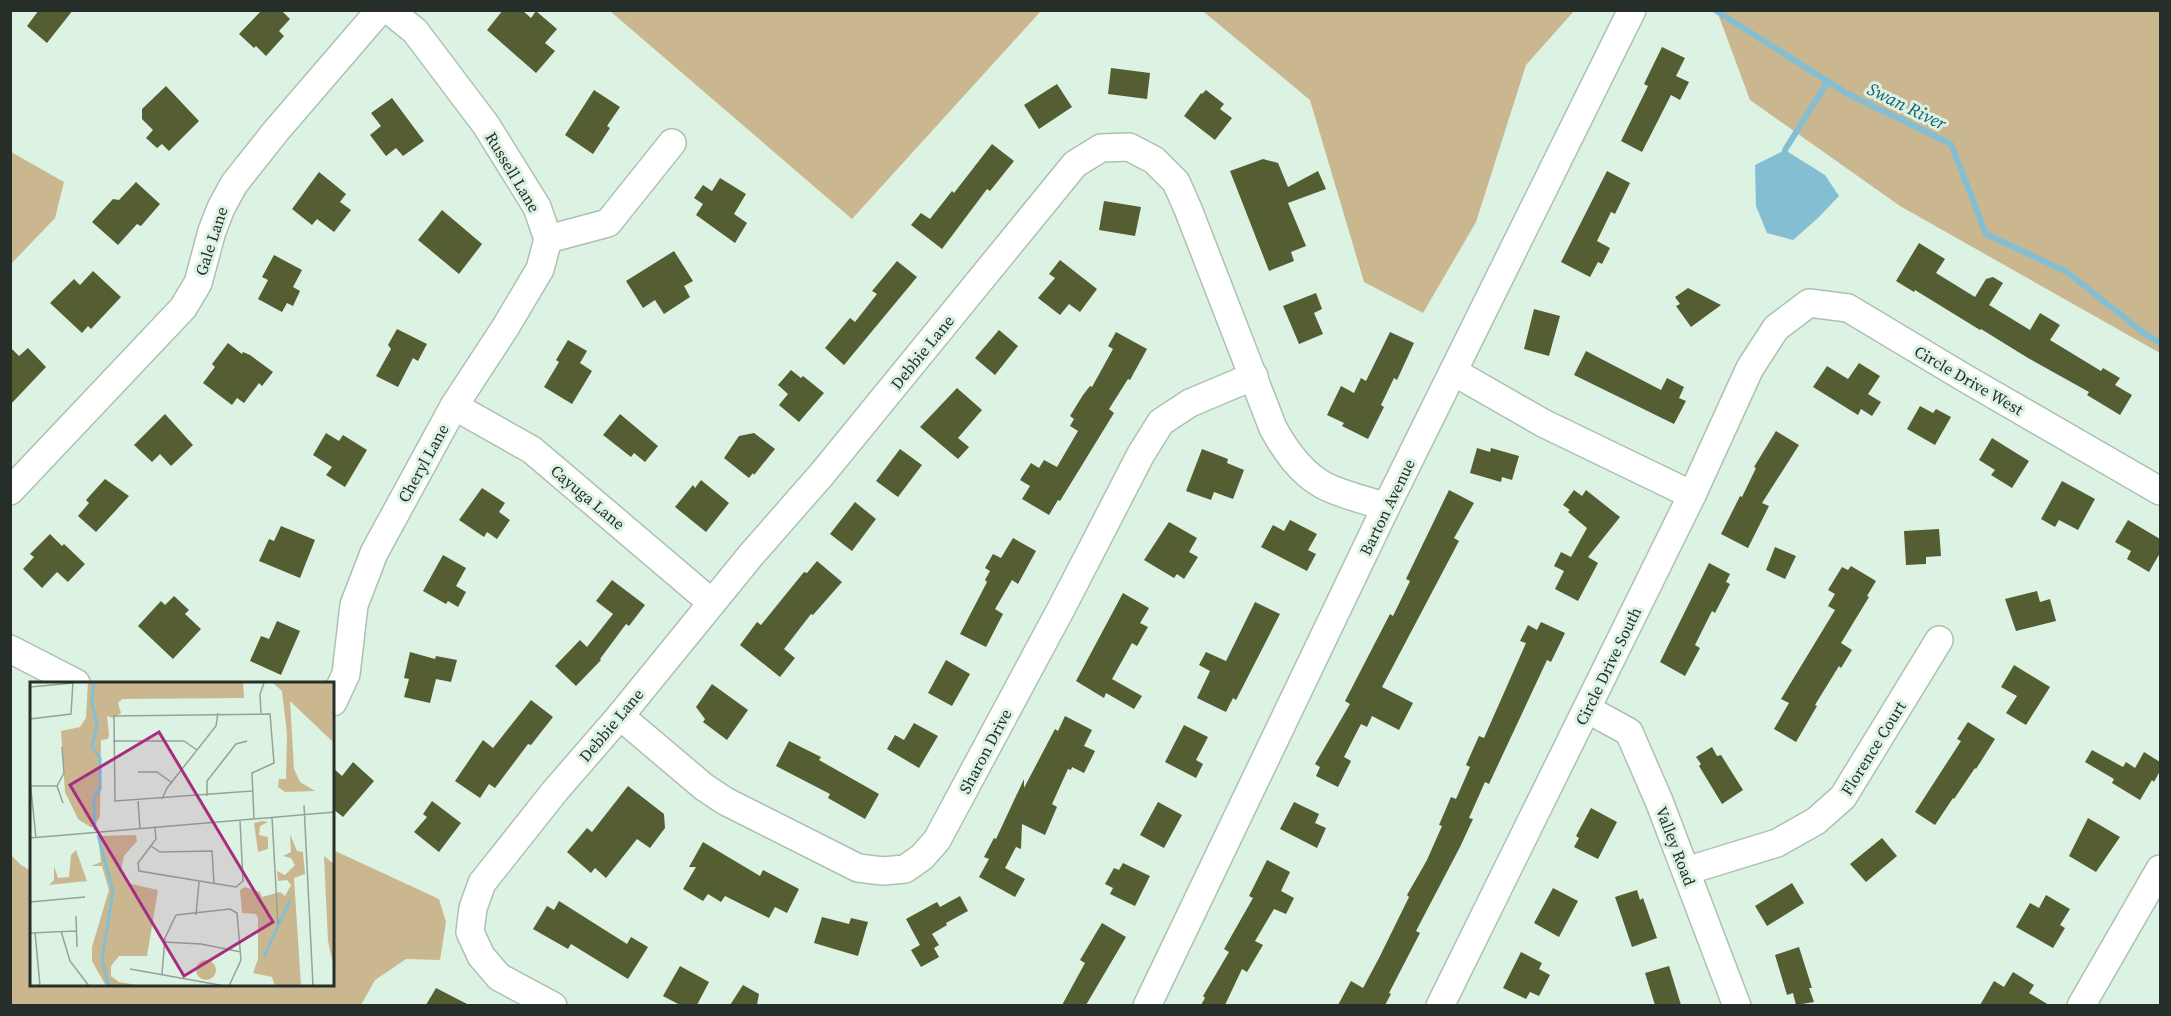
<svg xmlns="http://www.w3.org/2000/svg" width="2171" height="1016" font-family="'Source Serif 4',serif">
<style>
.green{fill:#cab78f}
.water{fill:#84bed3}
.lines{fill:none;stroke-linecap:round;stroke-linejoin:round}
.stream{stroke:#84bed3;stroke-width:6}
.building{fill:#545e32}
.minor-casing{stroke:#adc1b2;stroke-width:30}
.minor{stroke:#fff;stroke-width:27}
.labels{text-anchor:middle;dominant-baseline:central;stroke-width:6;stroke-linejoin:round;paint-order:stroke}
.street-label{font-size:16px;fill:#252e28;stroke:#dcf2e2}
.water-label{font-size:18px;font-style:italic;fill:#135f75;stroke:#dcf2e2}
.inset-river{fill:none;stroke:#84bed3;stroke-width:3}
.inset-road{fill:none;stroke:#93a498;stroke-width:1.5}
.view{fill:#a72d82;fill-opacity:0.15;stroke:#a72d82;stroke-width:3}
.inset-edge{fill:none;stroke:#252e28;stroke-width:3}
</style>
<rect width="100%" height="100%" fill="#dcf2e2"/>
<g class="green">
<path d="M610 11H1041L852 219Z"/>
<path d="M1198 11H1574L1526 65 1476 222 1423 313 1364 282 1310 100 1204 12Z"/>
<path d="M1717 11H2160V353L1900 206 1750 100Z"/>
<path d="M11 152 64 182 55 218 11 264Z"/>
<path d="M333 850 439 899 446 922 440 960 406 959 375 980 361 1005H11V855L21 865 31 871 32 984H333Z"/>
</g>
<path class="water" d="M1785 150 1825 175 1839 196 1818 218 1793 240 1767 233 1756 206 1755 165Z"/>
<g class="lines">
<g class="stream">
<path d="M1715 10 1846 93 1951 144 1986 234 2067 272 2145 334 2160 343"/>
<path d="M1785 156V150L1828 81"/>
</g>
</g>
<g class="building">
<path d="M39 10H73L47 43 27 26Z"/>
<path d="M262 10H281L290 19 279 31 284 36 266 56 256 46 254 48 239 34Z"/>
<path d="M503 10H522L531 18 536 11 557 29 545 43 555 51 536 73 487 30Z"/>
<path d="M1662 47 1685 58 1676 76 1689 82 1680 100 1671 95 1642 152 1621 141 1648 86 1644 84Z"/>
<path d="M1111 68 1150 73 1147 99 1108 94Z"/>
<path d="M1057 84 1072 107 1039 129 1024 105Z"/>
<path d="M166 86 199 121 169 151 162 144 157 148 146 138 153 130 142 119V109Z"/>
<path d="M594 90 620 107 607 126 610 128 593 154 565 135Z"/>
<path d="M1206 90 1224 104 1220 109 1232 118 1215 140 1184 116 1201 93 1202 94Z"/>
<path d="M392 98 424 141 403 156 396 148 386 156 370 135 381 126 371 113Z"/>
<path d="M992 144 1014 161 990 191 987 189 942 249 911 225 921 213 930 219 952 191 954 193Z"/>
<path d="M1263 159 1278 163 1288 187 1318 171 1326 189 1288 203 1306 246 1291 252 1294 261 1269 271 1230 171Z"/>
<path d="M1607 171 1630 183 1615 214 1611 212 1597 241 1610 248 1602 264 1598 262 1590 277 1561 262Z"/>
<path d="M319 172 346 194 340 202 351 210 334 232 317 219 312 225 292 209Z"/>
<path d="M720 178 746 194 734 214 747 223 735 243 696 215 703 204 694 198 703 185 712 191Z"/>
<path d="M136 182 160 204 141 226 137 224 118 245 92 222 113 199 119 200Z"/>
<path d="M1104 201 1141 207 1135 236 1099 230Z"/>
<path d="M442 210 482 244 459 274 418 240Z"/>
<path d="M1919 243 1945 259 1936 273 1975 297 1986 279 1993 277 2003 283 1989 305 2030 330 2040 313 2060 325 2050 340 2101 371 2103 368 2120 378 2115 385 2132 395 2120 415 2087 395 2089 392 2028 358 1981 329 1980 330 1915 290 1914 292 1896 281Z"/>
<path d="M674 251 693 281 684 286 690 297 664 314 655 300 643 308 626 281Z"/>
<path d="M274 255 302 270 293 287 300 291 293 306 287 303 282 312 258 299 268 280 262 277Z"/>
<path d="M1060 260 1097 289 1080 312 1069 304 1060 315 1038 298 1055 278 1049 274Z"/>
<path d="M897 261 917 277 844 365 825 348 850 318 855 322 877 294 872 291Z"/>
<path d="M93 271 121 297 91 329 88 326 82 333 50 303 74 279 80 285Z"/>
<path d="M1688 288 1721 305 1691 327 1676 306 1680 304 1675 297Z"/>
<path d="M1316 293 1322 309 1314 313 1323 334 1299 344 1283 306Z"/>
<path d="M1534 309 1560 316 1549 356 1524 349Z"/>
<path d="M397 329 427 344 418 361 413 358 398 387 376 376 391 349 388 345Z"/>
<path d="M999 330 1018 346 995 375 975 358Z"/>
<path d="M1116 332 1147 349 1130 380 1128 379 1109 409 1114 413 1060 501 1058 500 1049 515 1022 499 1030 486 1020 480 1031 463 1039 468 1044 460 1057 467 1078 431 1070 426 1074 419 1070 416 1083 395 1090 386 1092 387 1113 349 1108 346Z"/>
<path d="M1390 332 1414 343 1397 380 1394 378 1381 405 1384 407 1368 439 1342 426 1344 423 1327 415 1341 386 1354 393 1361 378 1366 381Z"/>
<path d="M568 340 587 351 580 363 592 371 572 404 544 387 559 362 556 360Z"/>
<path d="M228 343 242 354 243 352 250 355 273 372 262 386 259 383 244 403 237 398 232 405 203 383 215 367 212 364Z"/>
<path d="M10 347 19 356 28 348 46 367 10 405Z"/>
<path d="M1586 351 1661 390 1667 378 1684 387 1679 398 1686 401 1674 424 1574 375Z"/>
<path d="M1859 363 1880 376 1868 394 1881 402 1872 416 1861 409 1858 415 1813 387 1827 366 1848 379Z"/>
<path d="M791 370 801 378 803 376 824 393 799 422 779 405 788 394 778 385Z"/>
<path d="M957 388 982 410 958 438 969 447 958 459 920 427Z"/>
<path d="M1920 406 1933 413 1936 409 1951 417 1935 445 1907 429Z"/>
<path d="M165 414 193 445 171 466 160 454 152 462 134 445Z"/>
<path d="M620 414 658 446 645 462 634 453 631 457 603 435Z"/>
<path d="M1776 431 1799 445 1762 503 1769 506 1748 548 1721 534 1740 496 1742 497 1756 468 1754 467Z"/>
<path d="M326 433 339 441 343 435 367 450 345 487 326 475 332 467 313 455Z"/>
<path d="M754 433 775 449 754 475 753 473 749 478 724 458 739 436Z"/>
<path d="M1992 438 2029 461 2012 488 1991 475 1995 470 1979 460Z"/>
<path d="M1477 448 1490 452 1491 448 1519 456 1512 480 1502 477 1501 482 1470 473Z"/>
<path d="M900 449 922 465 898 497 876 481Z"/>
<path d="M1202 449 1228 459 1227 463 1244 470 1233 499 1214 492 1211 500 1186 491Z"/>
<path d="M105 479 129 496 96 532 78 516 89 503 86 500Z"/>
<path d="M701 480 729 503 706 532 675 507 693 485 695 488Z"/>
<path d="M2062 481 2095 499 2078 530 2059 520 2055 527 2041 519Z"/>
<path d="M482 488 505 503 499 512 510 520 497 539 487 532 484 537 459 520Z"/>
<path d="M1449 490 1474 503 1454 538 1459 541 1382 687 1413 703 1399 730 1372 716 1367 727 1361 724 1344 757 1351 761 1338 787 1316 776 1320 767 1315 764 1350 704 1345 701 1390 614 1393 616 1410 581 1406 579Z"/>
<path d="M1574 490 1582 496 1586 490 1620 517 1588 557 1598 563 1578 601 1555 589 1564 571 1554 566 1561 552 1571 557 1587 528 1568 512 1570 510 1563 505Z"/>
<path d="M855 502 876 519 852 551 830 534Z"/>
<path d="M1290 520 1317 534 1308 550 1316 554 1307 571 1261 547 1273 525 1284 531Z"/>
<path d="M2128 520 2160 539V553L2149 572 2127 559 2131 551 2115 542Z"/>
<path d="M1169 522 1197 538 1189 552 1198 557 1184 579 1177 574 1174 578 1144 560Z"/>
<path d="M281 526 315 540 300 578 259 561 269 539 274 541Z"/>
<path d="M1939 529 1941 556 1926 557V564L1906 565 1904 531Z"/>
<path d="M50 534 62 546 64 544 85 564 68 582 57 572 42 588 23 569 34 557 30 554Z"/>
<path d="M1013 538 1036 551 1018 584 1012 580 995 609 1003 614 986 647 960 634 987 582 985 580 990 571 985 568 993 554 1001 558Z"/>
<path d="M1775 547 1796 556 1785 579 1766 570Z"/>
<path d="M443 555 466 568 456 586 466 592 458 607 448 601 446 604 423 591Z"/>
<path d="M817 561 842 582 813 615 811 614 784 649 795 658 780 677 740 645 757 622 761 625 804 572 807 573Z"/>
<path d="M1709 563 1730 574 1726 582 1730 584 1715 613 1712 611 1695 645 1700 648 1685 676 1660 662Z"/>
<path d="M1851 566 1876 581 1867 596 1869 597 1841 643 1852 650 1841 668 1839 666 1815 705 1817 706 1796 742 1774 729 1789 703 1781 699 1835 610 1828 606 1835 594 1828 590 1842 567 1848 570Z"/>
<path d="M612 580 645 605 629 626 626 624 600 659 601 660 576 686 555 666 580 640 587 647 613 614 596 601Z"/>
<path d="M2037 591 2040 602 2050 599 2056 621 2016 631 2005 599Z"/>
<path d="M1123 593 1149 608 1140 623 1148 627 1137 646 1132 643 1112 679 1142 696 1134 709 1106 693 1104 698 1076 681Z"/>
<path d="M174 596 189 610 185 614 201 629 173 659 138 626 161 601 165 605Z"/>
<path d="M1255 602 1280 614 1236 700 1233 698 1226 712 1197 698 1210 671 1199 665 1206 652 1226 661Z"/>
<path d="M277 621 300 631 281 675 250 661 261 636 269 639Z"/>
<path d="M1541 622 1565 633 1551 662 1547 660 1489 784 1485 782 1469 818 1473 819 1460 847 1416 931 1420 933 1389 993 1391 994 1385 1005H1338L1351 981 1363 988 1379 958 1409 897 1407 895 1427 860 1442 826 1439 825 1451 797 1456 799 1470 767 1466 765 1479 736 1484 738 1526 643 1520 641 1528 625 1537 630Z"/>
<path d="M410 652 435 659 436 656 457 660 451 682 436 679 430 703 404 697 409 679 404 678Z"/>
<path d="M946 660 970 674 952 706 928 693Z"/>
<path d="M2014 665 2050 687 2026 725 2006 713 2017 696 2001 687Z"/>
<path d="M712 684 748 710 727 740 703 722 705 719 696 707Z"/>
<path d="M531 700 553 717 531 745 528 744 495 788 489 784 480 798 455 781 483 740 493 748Z"/>
<path d="M1065 716 1092 730 1084 746 1095 751 1084 773 1072 767 1071 770 1068 769 1052 804 1057 807 1045 835 1022 824 1021 849 1016 847 1005 868 1025 879 1015 897 979 877 989 859 984 857 994 838 996 839 1024 779V788L1055 729 1058 731Z"/>
<path d="M1968 722 1995 739 1976 769 1975 768 1954 799 1953 798 1935 825 1915 812 1961 741 1957 739Z"/>
<path d="M914 723 938 736 919 768 887 749 895 735 904 740Z"/>
<path d="M1184 725 1208 737 1196 760 1203 764 1196 778 1165 762Z"/>
<path d="M789 741 821 757 819 760 879 794 865 819 828 798 830 794 776 766Z"/>
<path d="M1712 747 1717 756 1721 755 1743 790 1722 804 1699 766 1701 764 1696 757Z"/>
<path d="M2092 750 2123 767 2126 762 2135 768 2144 752 2160 762V771L2154 782 2152 780 2140 800 2112 783 2114 779 2085 762Z"/>
<path d="M353 762 374 781 343 817 333 809V768L342 776Z"/>
<path d="M628 786 664 814 665 828 650 848 637 839 606 878 595 868 591 873 567 852 587 828 592 832Z"/>
<path d="M432 801 461 823 439 852 414 832 427 817 423 814Z"/>
<path d="M1158 802 1182 815 1164 848 1140 835Z"/>
<path d="M1294 802 1319 814 1315 823 1326 828 1317 848 1280 829Z"/>
<path d="M1591 808 1617 822 1598 859 1574 847 1579 838 1576 836Z"/>
<path d="M2088 818 2120 837 2096 872 2069 856Z"/>
<path d="M1882 838 1897 856 1866 882 1850 864Z"/>
<path d="M703 842 760 876 763 870 799 889 787 913 775 907 769 918 725 896 721 902 708 894 703 901 683 889 696 867H689Z"/>
<path d="M1267 860 1290 872 1281 891 1294 898 1286 914 1274 909 1255 941 1263 945 1247 972 1242 969 1225 1005H1201L1205 998 1203 996 1229 952 1224 949 1253 898 1249 896Z"/>
<path d="M1123 863 1150 876 1135 906 1110 894 1113 888 1105 884 1114 868 1119 870Z"/>
<path d="M1792 883 1804 903 1767 926 1755 906Z"/>
<path d="M1553 888 1578 901 1559 937 1534 923Z"/>
<path d="M1637 890 1640 900 1643 898 1657 938 1632 947 1615 897Z"/>
<path d="M2046 895 2070 909 2060 925 2065 928 2053 948 2016 927 2030 903 2039 908Z"/>
<path d="M960 896 968 911 946 923 947 925 932 934 939 945 934 948 939 957 921 967 911 950 920 945 906 919 937 902 940 907Z"/>
<path d="M559 901 627 944 631 937 648 947 628 979 571 944 568 949 533 929 547 906 554 910Z"/>
<path d="M822 917 849 924 851 918 868 922 858 956 814 943Z"/>
<path d="M1102 923 1126 937 1086 1005H1062L1085 963 1080 960Z"/>
<path d="M1799 947 1812 988H1809L1814 1002 1796 1005 1793 993 1787 995 1775 955Z"/>
<path d="M1521 952 1542 963 1539 969 1550 975 1539 996 1530 992 1526 999 1503 988Z"/>
<path d="M680 966 709 982 697 1005H680L663 996Z"/>
<path d="M1669 966 1681 1005H1655L1645 973Z"/>
<path d="M2013 972 2034 985 2029 993 2049 1005H1980L1994 981 2004 987Z"/>
<path d="M743 985 759 994 757 1005H730Z"/>
<path d="M436 988 469 1005H426Z"/>
</g>
<g class="lines">
<g class="minor-casing">
<g id="minor">
<path d="M389 10 415 31 486 125 537 207 548 239"/>
<path d="M548 239 608 223 672 143"/>
<path d="M1454 372 1543 423 1692 495"/>
<path d="M454 406 532 450 712 603"/>
<path d="M10 491 183 308 198 283 212 231 221 208 234 184 276 131 380 10"/>
<path d="M10 649 76 683"/>
<path d="M333 702 346 674 354 605 374 553 454 406 505 328 540 269 548 239"/>
<path d="M1587 709 1629 732 1659 801 1737 1006"/>
<path d="M620 716 704 787 725 801 858 868 883 871 905 869 922 857 937 840 1061 609 1141 454 1161 422 1190 403 1254 376"/>
<path d="M1686 871 1777 843 1816 821 1843 797 1939 640"/>
<path d="M553 1006 499 977 481 956 470 932 473 908 482 883 555 791 620 716 751 555 822 474 1075 164 1101 148 1129 147 1154 160 1176 182 1188 209 1273 428C1285 450 1300 472 1323 485 1342 495 1366 500 1386 507"/>
<path d="M1147 1006 1386 507 1632 10"/>
<path d="M1440 1006 1692 495 1750 368 1776 328 1809 303 1848 308 1963 377 2160 491"/>
<path d="M2081 1006 2160 869"/>
</g>
</g>
<use href="#minor" class="minor"/>
</g>
<g class="labels">
<g class="street-label">
<text transform="translate(513 172) rotate(59)">Russell Lane</text>
<text transform="translate(211 241) rotate(-72)">Gale Lane</text>
<text transform="translate(922 352) rotate(-51)">Debbie Lane</text>
<text transform="translate(1969 380) rotate(30)">Circle Drive West</text>
<text transform="translate(423 463) rotate(-61)">Cheryl Lane</text>
<text transform="translate(588 497) rotate(40)">Cayuga Lane</text>
<text transform="translate(1387 507) rotate(-64)">Barton Avenue</text>
<text transform="translate(1608 666) rotate(-64)">Circle Drive South</text>
<text transform="translate(611 725) rotate(-50)">Debbie Lane</text>
<text transform="translate(1873 748) rotate(-58)">Florence Court</text>
<text transform="translate(985 751) rotate(-62)">Sharon Drive</text>
<text transform="translate(1676 846) rotate(69)">Valley Road</text>
</g>
<g class="water-label">
<text transform="translate(1907 106) rotate(26)">Swan River</text>
</g>
</g>
<g transform="translate(30 682)">
<rect width="304" height="304" fill="#dcf2e2"/>
<path d="M58 0H213L214 16 92 17 88 21 91 31 83 36 77 34 79 52 78 57 71 58 70 135 62 146 48 137 35 110 31 49 50 45 56 36ZM242 0H304L302 59 260 19 264 87 270 100 285 109 255 110 248 105 249 97H256L257 52 252 9ZM232 139 238 140 230 144 229 153 238 155V167L228 170 224 141ZM260 152 267 169 273 170 275 192 264 196 271 304H245L242 295 223 291 228 277V236L226 232 212 231 210 208 215 205 230 210 232 215 250 210 255 214 261 203 257 198 248 199 247 189 255 193 265 183 261 176 253 174 261 170ZM106 153 107 159 94 174 91 188 97 201 128 208 117 274H89L81 284V294L89 300 113 304H76L62 279V265L79 208 72 184H61L71 180 68 154ZM46 168 57 199 19 203 24 198V184L28 196 39 195 41 173ZM294 174 304 182V286L298 259ZM166 288a10 10 0 1 1 20 0a10 10 0 1 1-20 0Z" fill="#cab78f"/>
<path class="inset-river" d="M64 0 62 21 67 44 62 65 70 76V107L64 115 65 148M68 153 83 209 72 278 79 304M234 275 260 218"/>
<path class="inset-road" d="M0 5 43 1M231 31 230 12 234 1M0 37 41 32 43 0M83 59H154L167 68M108 90H127L141 100M0 98 6 156M1 104H27L33 121M27 104 34 91 32 65M222 109 85 119 84 34 240 32 244 81 222 91 224 137M177 114V99L206 62 217 59M132 117 137 106 186 44 188 31M108 119 110 147M274 123 283 304M242 135 248 242M125 146 126 157 108 181 109 189 206 205 213 199 210 138M0 156 305 130M121 164 130 170 182 169 184 202M0 220 55 215M146 233 200 227 207 231 211 278 199 304M166 233 169 200M46 234 47 265M31 249 40 279 59 304M5 250 10 304M0 251 46 249M134 260 171 262 211 270M100 287 195 304M132 292 135 256 146 233"/>
<path class="view" d="M129 50 243 240 154 294 40 103Z"/>
<rect width="304" height="304" class="inset-edge"/>
</g>
<rect width="2171" height="1016" fill="none" stroke="#252e28" stroke-width="24"/>
</svg>
